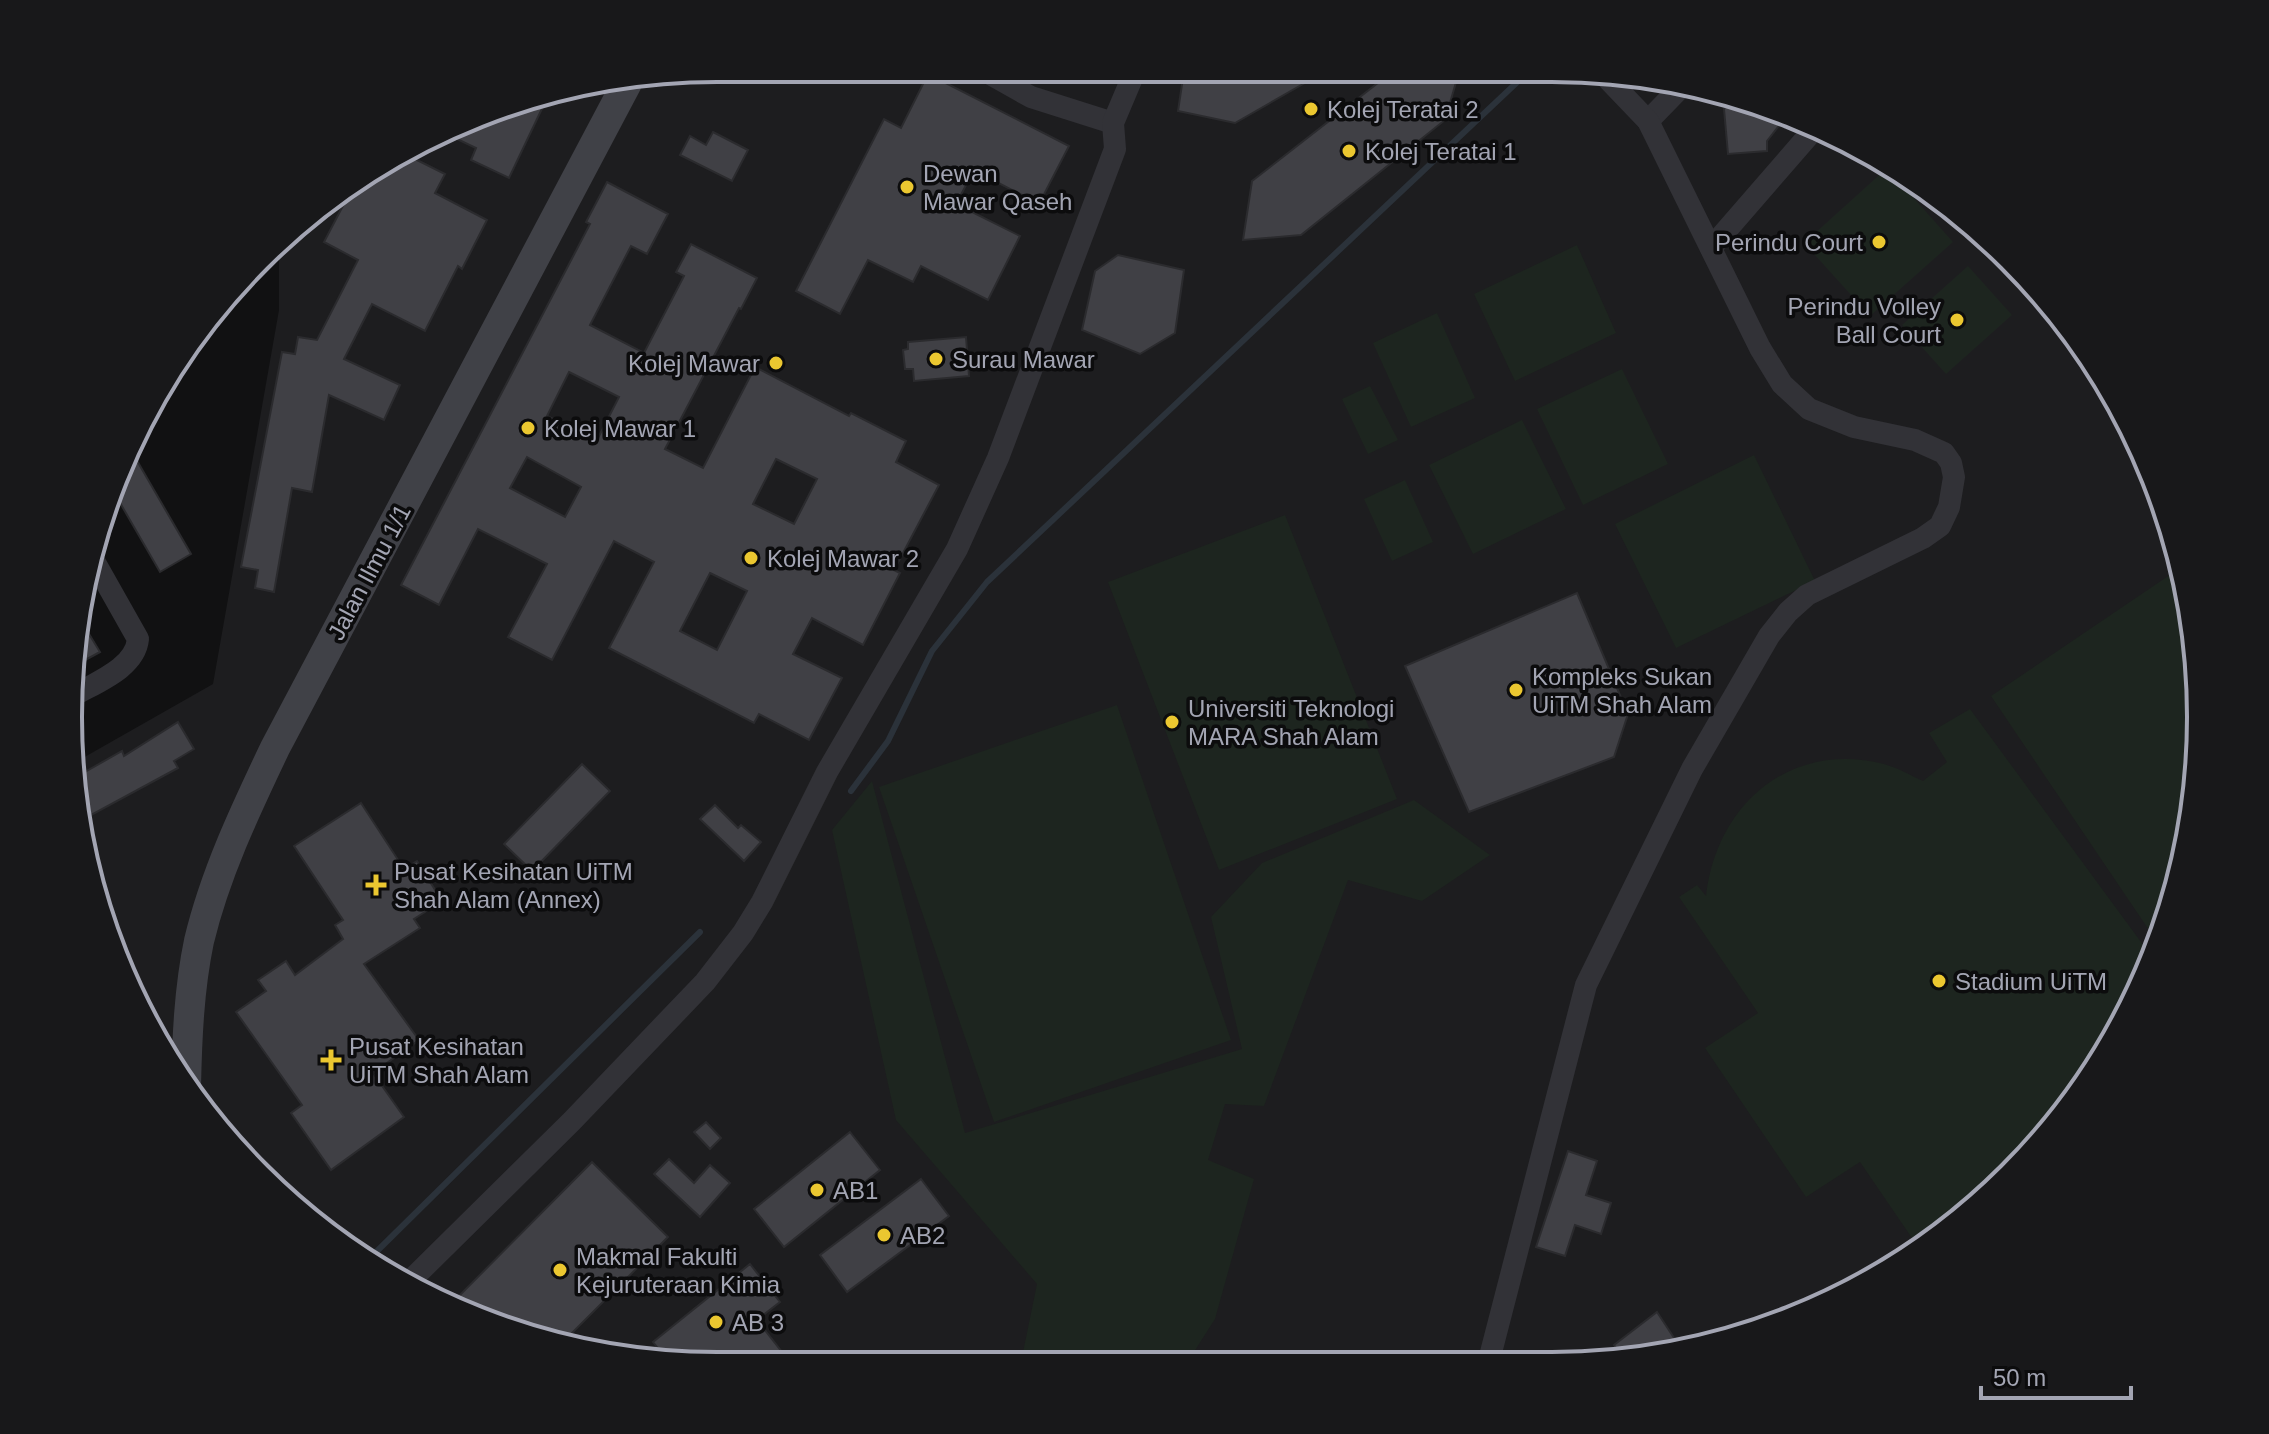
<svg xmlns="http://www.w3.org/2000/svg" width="2269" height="1434" font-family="Helvetica,sans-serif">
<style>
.built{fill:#1d1d1f}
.green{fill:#1d251f}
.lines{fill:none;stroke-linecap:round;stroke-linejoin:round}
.stream{stroke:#2b323a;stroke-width:6}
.building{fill:#404045;stroke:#2b2b2e;stroke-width:2;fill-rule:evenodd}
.street{stroke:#323237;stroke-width:22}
.secondary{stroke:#404147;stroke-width:30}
.poi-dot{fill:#ebc730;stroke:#0c0c0d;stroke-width:3}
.labels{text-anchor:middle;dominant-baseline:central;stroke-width:7;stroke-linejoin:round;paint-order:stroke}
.poi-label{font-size:24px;fill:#a3a5b3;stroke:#0c0c0d;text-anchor:start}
.street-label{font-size:24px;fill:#a3a5b3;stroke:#0c0c0d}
.rim{fill:none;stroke:#a3a5b3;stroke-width:4}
</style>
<rect width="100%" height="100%" fill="#111112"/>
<path class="built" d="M717 68 1636 73 1800 117 1947 202 2040 289 2114 393 2167 509 2195 633 2200 760 2179 885 2134 1004 2067 1112 1980 1205 1876 1279 1720 1344 1595 1365 633 1361 469 1317 322 1232 177 1077 90 885 74 763 213 684 279 310V250L356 178 509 102Z"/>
<g class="green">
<path d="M1887 168 1953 242 1870 316 1804 243Z"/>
<path d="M1577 245 1616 333 1515 381 1474 294Z"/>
<path d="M1968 266 2012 315 1946 374 1902 325Z"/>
<path d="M1437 313 1475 398 1411 427 1373 343Z"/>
<path d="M1622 369 1668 464 1583 505 1537 409Z"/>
<path d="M1370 386 1398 440 1368 454 1342 399Z"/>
<path d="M1522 420 1566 509 1473 554 1429 465Z"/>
<path d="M1754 455 1815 581 1676 648 1615 524Z"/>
<path d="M1405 480 1433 542 1392 561 1364 499Z"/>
<path d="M1285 515 1397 799 1219 870 1108 582Z"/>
<path d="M2180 568 2195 633 2200 760 2179 885 2157 942 1991 696Z"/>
<path d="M1117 705 1231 1040 994 1122 879 787Z"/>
<path d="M1970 709 2152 957 2134 1004 2067 1112 1980 1205 1933 1238 1924 1234 1914 1241 1860 1162 1806 1197 1705 1048 1758 1013 1679 897 1697 885 1706 896C1716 805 1790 740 1884 764 1898 768 1910 775 1923 781L1947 762 1929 733Z"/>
<path d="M872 781 965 1133 1242 1049 1211 917 1262 863 1414 800 1490 855 1422 901 1348 880 1264 1106 1225 1104 1208 1160 1254 1179 1215 1319 1187 1363 1021 1362 1037 1284 896 1120 832 830Z"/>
</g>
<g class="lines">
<g class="stream">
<path d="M851 791 888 741 932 651 987 582 1527 73"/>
<path d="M369 1259 700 932"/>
</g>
</g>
<g class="building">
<path d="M1184 71H1270L1324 72 1235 123 1178 111Z"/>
<path d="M1392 72H1459L1445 120 1301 235 1243 240 1252 181Z"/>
<path d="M928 74 1069 146 1039 204 974 170 956 204 1020 236 988 300 921 266 913 282 868 260 840 314 796 291 884 119 901 128Z"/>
<path d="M548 96 509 178 471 160 476 148 457 139 464 124 509 102Z"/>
<path d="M1732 99 1788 114 1767 141V151L1728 154 1724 109Z"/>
<path d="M713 132 748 150 732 181 680 155 690 136 706 145Z"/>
<path d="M405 154 445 174 435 193 487 220 462 269 458 266 425 331 372 304 344 359 400 385 384 420 329 395 312 492 292 488 274 592 255 588 258 570 241 567 282 352 295 354 298 337 317 340 358 260 324 242 358 177Z"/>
<path d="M607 182 668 214 647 254 631 246 590 325 644 353 684 276 676 272 691 244 757 278 741 309 739 308 665 449 703 468 755 367 849 416 851 413 906 441 896 462 939 485 894 570 900 573 863 645 812 618 793 654 842 678 809 740 759 714 754 723 609 648 654 562 614 541 552 660 508 637 547 564 478 529 439 605 401 585 590 224 586 222ZM569 372 619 397 597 440 547 416ZM527 457 581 487 565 517 510 488ZM776 459 817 479 794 524 753 504ZM710 573 747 591 717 650 680 631Z"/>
<path d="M1118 255 1184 270 1175 333 1140 354 1082 330 1095 271Z"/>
<path d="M966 337 969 376 914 381 913 369H905L903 350 908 349V342Z"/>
<path d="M132 452 191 554 160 572 112 489Z"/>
<path d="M1577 593 1628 714 1614 757 1469 812 1405 666Z"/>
<path d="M83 624 100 652 76 665 79 650Z"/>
<path d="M178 722 194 749 174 761 178 768 82 820 76 777 122 751 124 756Z"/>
<path d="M582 764 610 791 532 871 504 844Z"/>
<path d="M361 803 404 869 417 861 442 901 414 919 420 928 364 964 419 1040 373 1073 404 1117 331 1170 291 1113 302 1105 236 1012 266 991 258 980 286 961 295 975 343 939 335 925 343 920 294 846Z"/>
<path d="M715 805 738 828 741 825 761 842 744 861 700 819Z"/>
<path d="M706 1122 721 1138 710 1149 694 1132Z"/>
<path d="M850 1132 880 1170 784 1247 754 1209Z"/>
<path d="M1568 1151 1597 1161 1586 1195 1611 1203 1601 1234 1575 1225 1565 1256 1536 1247Z"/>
<path d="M669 1159 694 1183 710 1165 730 1183 700 1217 654 1174Z"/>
<path d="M592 1162 668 1237 563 1342 466 1315 453 1302Z"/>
<path d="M921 1179 949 1216 847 1292 820 1255Z"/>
<path d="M750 1264 780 1302 757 1320 789 1361H668L653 1342Z"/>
<path d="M1657 1312 1682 1350 1624 1360 1614 1345Z"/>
</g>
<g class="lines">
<g class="street">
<path d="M983 70 1031 97 1113 123"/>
<path d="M1648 121 1682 86"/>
<path d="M1711 248 1816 127"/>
<path d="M71 697C94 683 135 669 138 639L94 561"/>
<path d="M409 1282 572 1121 705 982 743 933 762 902 827 772 957 549 998 458 1115 149 1113 123 1135 71"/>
<path d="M1488 1364 1586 985 1692 769 1769 636 1788 612 1807 595 1923 538 1940 526 1949 507 1954 477 1951 463 1944 453 1915 440 1854 427 1809 409 1782 384 1760 348 1648 121 1602 73"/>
</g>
<path class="secondary" d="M186 1087C187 1039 189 989 199 941 215 874 245 811 275 748L627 83"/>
</g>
<g class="poi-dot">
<circle cx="1311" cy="109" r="8"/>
<circle cx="1349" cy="151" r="8"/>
<circle cx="907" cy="187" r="8"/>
<circle cx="1879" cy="242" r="8"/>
<circle cx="1957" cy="320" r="8"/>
<circle cx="936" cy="359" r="8"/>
<circle cx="776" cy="363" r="8"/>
<circle cx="528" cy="428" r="8"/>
<circle cx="751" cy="558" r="8"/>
<circle cx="1516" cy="690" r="8"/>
<circle cx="1172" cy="722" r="8"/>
<path d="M372 873h8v8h8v8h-8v8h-8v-8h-8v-8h8z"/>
<circle cx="1939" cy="981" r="8"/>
<path d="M327 1048h8v8h8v8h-8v8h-8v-8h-8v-8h8z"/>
<circle cx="817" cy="1190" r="8"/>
<circle cx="884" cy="1235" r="8"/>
<circle cx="560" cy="1270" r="8"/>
<circle cx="716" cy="1322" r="8"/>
</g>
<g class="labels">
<g class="poi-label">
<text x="1327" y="109">Kolej Teratai 2</text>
<text x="1365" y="151">Kolej Teratai 1</text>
<text x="923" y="173">Dewan<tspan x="923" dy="28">Mawar Qaseh</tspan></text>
<text x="1863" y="242" text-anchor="end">Perindu Court</text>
<text x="1941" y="306" text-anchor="end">Perindu Volley<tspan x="1941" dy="28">Ball Court</tspan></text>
<text x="952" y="359">Surau Mawar</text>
<text x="760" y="363" text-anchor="end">Kolej Mawar</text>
<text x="544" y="428">Kolej Mawar 1</text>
<text x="767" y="558">Kolej Mawar 2</text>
<text x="1532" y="676">Kompleks Sukan<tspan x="1532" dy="28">UiTM Shah Alam</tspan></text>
<text x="1188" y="708">Universiti Teknologi<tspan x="1188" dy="28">MARA Shah Alam</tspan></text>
<text x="394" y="871">Pusat Kesihatan UiTM<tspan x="394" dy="28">Shah Alam (Annex)</tspan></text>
<text x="1955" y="981">Stadium UiTM</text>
<text x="349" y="1046">Pusat Kesihatan<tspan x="349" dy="28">UiTM Shah Alam</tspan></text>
<text x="833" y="1190">AB1</text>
<text x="900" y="1235">AB2</text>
<text x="576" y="1256">Makmal Fakulti<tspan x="576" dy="28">Kejuruteraan Kimia</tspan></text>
<text x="732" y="1322">AB 3</text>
</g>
<g class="street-label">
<text transform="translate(369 572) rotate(-62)">Jalan Ilmu 1/1</text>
</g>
</g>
<path d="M0 0H2269V1434H0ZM717 82H1552A635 635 0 0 1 2187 717V717A635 635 0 0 1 1552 1352H717A635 635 0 0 1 82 717V717A635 635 0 0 1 717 82Z" fill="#18181a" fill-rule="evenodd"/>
<path class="rim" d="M717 82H1552A635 635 0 0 1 2187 717V717A635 635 0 0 1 1552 1352H717A635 635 0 0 1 82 717V717A635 635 0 0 1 717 82Z"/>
<path d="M1981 1386v12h150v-12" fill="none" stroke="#a3a5b3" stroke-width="4"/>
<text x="1993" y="1386" font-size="24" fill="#a3a5b3" stroke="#0c0c0d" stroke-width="6" paint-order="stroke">50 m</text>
</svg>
